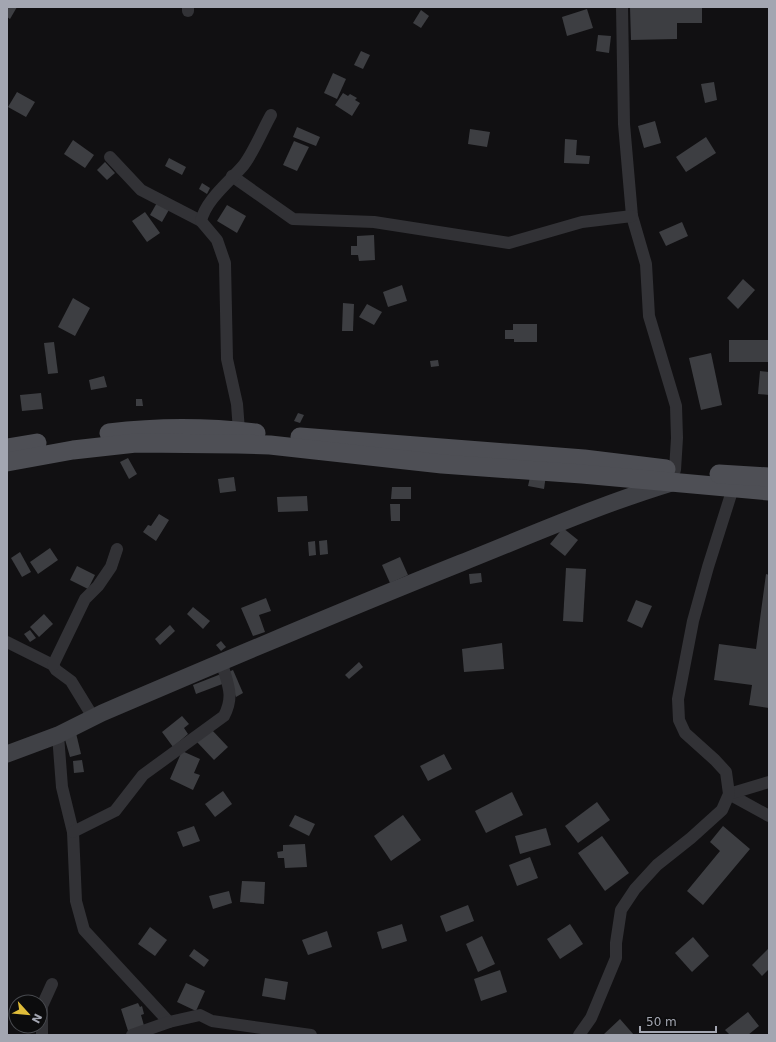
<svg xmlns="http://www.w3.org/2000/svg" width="776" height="1042" font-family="'DejaVu Sans',sans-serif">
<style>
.building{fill:#3d3e42}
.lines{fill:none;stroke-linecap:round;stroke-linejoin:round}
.minor{stroke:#323236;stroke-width:12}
.secondary{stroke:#404146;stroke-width:17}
.primary{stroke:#4e4f55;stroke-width:19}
</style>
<rect width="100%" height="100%" fill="#111012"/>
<g class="building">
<path d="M7 7H17L10 19 7 17Z"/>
<path d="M630 7H702V23H677V39L631 40Z"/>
<path d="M587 9 593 28 567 36 562 17Z"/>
<path d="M421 10 429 16 421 28 413 23Z"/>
<path d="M598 35 611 36 609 53 596 51Z"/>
<path d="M361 51 370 55 363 69 354 65Z"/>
<path d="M333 73 346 79 337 99 324 93Z"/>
<path d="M714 82 717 100 705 103 701 84Z"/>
<path d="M17 92 35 102 26 117 8 107Z"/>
<path d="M343 93 348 96 350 94 357 98 355 100 360 103 352 116 335 105Z"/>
<path d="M655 121 661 143 644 148 638 126Z"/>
<path d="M297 127 320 137 316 146 293 137Z"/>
<path d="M470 129 490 132 487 147 468 144Z"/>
<path d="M706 137 716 153 686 172 676 157Z"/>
<path d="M565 139 577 140 576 155 590 156 589 164 564 163Z"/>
<path d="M73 140 94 155 85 168 64 154Z"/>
<path d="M294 141 309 147 297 171 283 165Z"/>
<path d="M169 158 186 167 182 175 165 166Z"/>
<path d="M105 162 115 173 107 180 97 170Z"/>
<path d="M202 183 210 188 207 194 199 189Z"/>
<path d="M158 201 170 208 162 222 150 215Z"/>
<path d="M227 205 246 216 237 233 217 221Z"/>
<path d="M145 212 160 233 147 242 132 221Z"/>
<path d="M682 222 688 236 666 246 659 232Z"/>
<path d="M374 235 375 260 359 261 358 255H351V246H357V236Z"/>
<path d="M743 279 755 290 738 309 727 298Z"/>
<path d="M402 285 407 301 388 307 383 292Z"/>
<path d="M73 298 90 308 75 336 58 327Z"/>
<path d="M343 303 354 304 353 331H342Z"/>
<path d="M367 304 382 312 374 325 359 317Z"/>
<path d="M513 324H537V342H514V339H505V330H513Z"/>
<rect x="729" y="340" width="40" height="22"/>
<path d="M54 342 58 373 48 374 44 343Z"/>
<path d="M711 353 722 405 701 410 689 358Z"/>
<path d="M438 360 439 366 431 367 430 361Z"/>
<path d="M760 371 769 372V395L758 394Z"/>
<path d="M104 376 107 387 91 390 89 380Z"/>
<path d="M41 393 43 409 22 411 20 395Z"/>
<path d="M136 399H142L143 406H136Z"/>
<path d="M298 413 304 415 300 423 294 421Z"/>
<path d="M128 458 137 474 129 479 120 462Z"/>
<path d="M531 473 546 475 544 489 528 486Z"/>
<path d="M234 477 236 491 220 493 218 479Z"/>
<path d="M392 487H411V499H391Z"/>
<path d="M307 496 308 511 278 512 277 497Z"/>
<path d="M390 504H400V521H391Z"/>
<path d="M159 514 169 520 156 541 143 532 148 525 151 526Z"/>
<path d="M563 528 578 540 565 556 550 544Z"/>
<path d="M327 540 328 554 320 555 319 541Z"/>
<path d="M315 541 316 555 309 556 308 542Z"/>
<path d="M50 548 58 560 38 574 30 562Z"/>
<path d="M20 552 31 572 22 577 11 558Z"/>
<path d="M400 557 408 575 390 583 382 565Z"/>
<path d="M77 566 95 575 88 589 70 580Z"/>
<path d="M566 568 586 569 583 622 563 621Z"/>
<path d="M481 573 482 582 470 584 469 574Z"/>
<path d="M766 574 769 575V708L749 705 752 685 714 680 719 644 756 649Z"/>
<path d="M266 598 271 611 259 615 265 632 253 636 241 608Z"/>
<path d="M636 600 652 606 642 628 627 621Z"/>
<path d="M193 607 210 621 203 629 187 614Z"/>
<path d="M44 614 53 624 39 637 30 627Z"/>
<path d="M170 625 175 631 160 645 155 639Z"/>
<path d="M30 630 36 638 30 642 24 634Z"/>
<path d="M221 641 226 647 221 651 216 645Z"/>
<path d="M502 643 504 669 464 672 462 649Z"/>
<path d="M359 662 363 667 349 679 345 675Z"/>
<path d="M233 670 243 693 236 697 226 673Z"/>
<path d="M221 674 225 683 196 694 193 685Z"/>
<path d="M182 716 189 724 184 728 188 734 173 747 162 732Z"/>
<path d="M211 729 228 747 214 760 197 742Z"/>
<path d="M76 733 81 754 70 757 64 736Z"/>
<path d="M182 751 200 759 194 773 200 775 193 790 170 779Z"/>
<path d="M444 754 452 769 428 781 420 766Z"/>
<path d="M82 760 84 772 74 773 73 761Z"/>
<path d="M223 791 232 804 215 817 205 804Z"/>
<path d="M512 792 523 815 486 833 475 811Z"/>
<path d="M597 802 610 820 578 843 565 826Z"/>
<path d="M295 815 315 824 309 836 289 826Z"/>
<path d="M403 815 421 840 391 861 374 836Z"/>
<path d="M194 826 200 841 183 847 177 832Z"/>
<path d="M723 826 750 849 703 905 687 891 720 851 710 842Z"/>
<path d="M546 828 551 845 520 854 515 836Z"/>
<path d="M602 836 629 873 605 891 578 853Z"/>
<path d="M305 844 307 867 285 868 284 858H278L277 852 283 851V845Z"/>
<path d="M530 857 538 878 517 886 509 865Z"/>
<path d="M242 881 265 882 264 904 240 902Z"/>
<path d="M229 891 232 903 213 909 209 896Z"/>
<path d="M468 905 474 921 446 932 440 916Z"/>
<path d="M402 924 407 941 382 949 377 932Z"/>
<path d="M570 924 583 944 560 959 547 939Z"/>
<path d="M150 927 167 940 155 956 138 944Z"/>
<path d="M327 931 332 947 308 955 302 940Z"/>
<path d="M482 936 495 964 478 972 466 944Z"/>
<path d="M693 937 709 956 692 972 675 953Z"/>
<path d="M769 948V969L762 976 752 965Z"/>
<path d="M194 949 209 960 204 967 189 956Z"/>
<path d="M500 970 507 992 481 1001 474 979Z"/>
<path d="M265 978 288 982 285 1000 262 996Z"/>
<path d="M186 983 205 991 196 1011 177 1002Z"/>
<path d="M138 1003 140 1007 142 1006 144 1014 141 1015 145 1029 129 1034 121 1009Z"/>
<path d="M748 1012 759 1026 748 1035H730L725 1030Z"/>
<path d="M620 1019 634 1035H603Z"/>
</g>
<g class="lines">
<g class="minor">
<path d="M188 7V11"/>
<path d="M622 7 624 124 632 216 646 264 649 316 676 406 677 438 675 470"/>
<path d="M110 157 141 190 201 221"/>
<path d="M232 176 293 219 374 222 509 243 582 222 632 216"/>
<path d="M239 431 237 404 227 359 225 263 217 240 201 221C206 200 228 183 242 167 252 156 263 129 271 115"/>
<path d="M7 642 53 665 56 670 71 681 93 717"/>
<path d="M53 665 85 599 98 586 111 567 117 549"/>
<path d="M58 735 62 787 73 832 76 901 84 930 169 1022 200 1015 212 1021 311 1035"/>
<path d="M729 794 769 816"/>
<path d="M729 794 769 782"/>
<path d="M73 832 115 811 143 775 224 716C235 695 227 684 222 663"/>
<path d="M42 1035V1006L52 984"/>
<path d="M132 1035 169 1022"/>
<path d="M579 1035 591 1018 616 958V943L621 910 635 889 657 865 691 838 722 810 729 794 726 772 715 760 685 733 679 720 678 699 693 621 708 567 733 488"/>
</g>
<path class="secondary" d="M7 754 58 735 102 713C221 662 341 611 461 563 531 535 599 505 671 483"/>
<g class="primary">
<path d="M109 433C157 427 207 427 256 433"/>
<path d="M300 437 584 459 666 469"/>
<path d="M7 448 37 443"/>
<path d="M7 462 73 450 136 443 237 444 270 445 442 464 582 474 769 491"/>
<path d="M719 474 769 477"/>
</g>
</g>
<rect width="776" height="1042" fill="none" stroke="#a3a6b1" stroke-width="16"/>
<g transform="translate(28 1014) rotate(117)"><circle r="19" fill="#0c0c0d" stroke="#484a4f"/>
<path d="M0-3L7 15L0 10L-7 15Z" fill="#e0bd3a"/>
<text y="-6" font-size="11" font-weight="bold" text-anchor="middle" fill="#a3a6b1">N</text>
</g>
<path d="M640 1026v6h76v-6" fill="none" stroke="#a3a6b1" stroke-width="2"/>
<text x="646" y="1026" font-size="12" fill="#a3a6b1" stroke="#0c0c0d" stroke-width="3" paint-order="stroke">50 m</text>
</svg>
